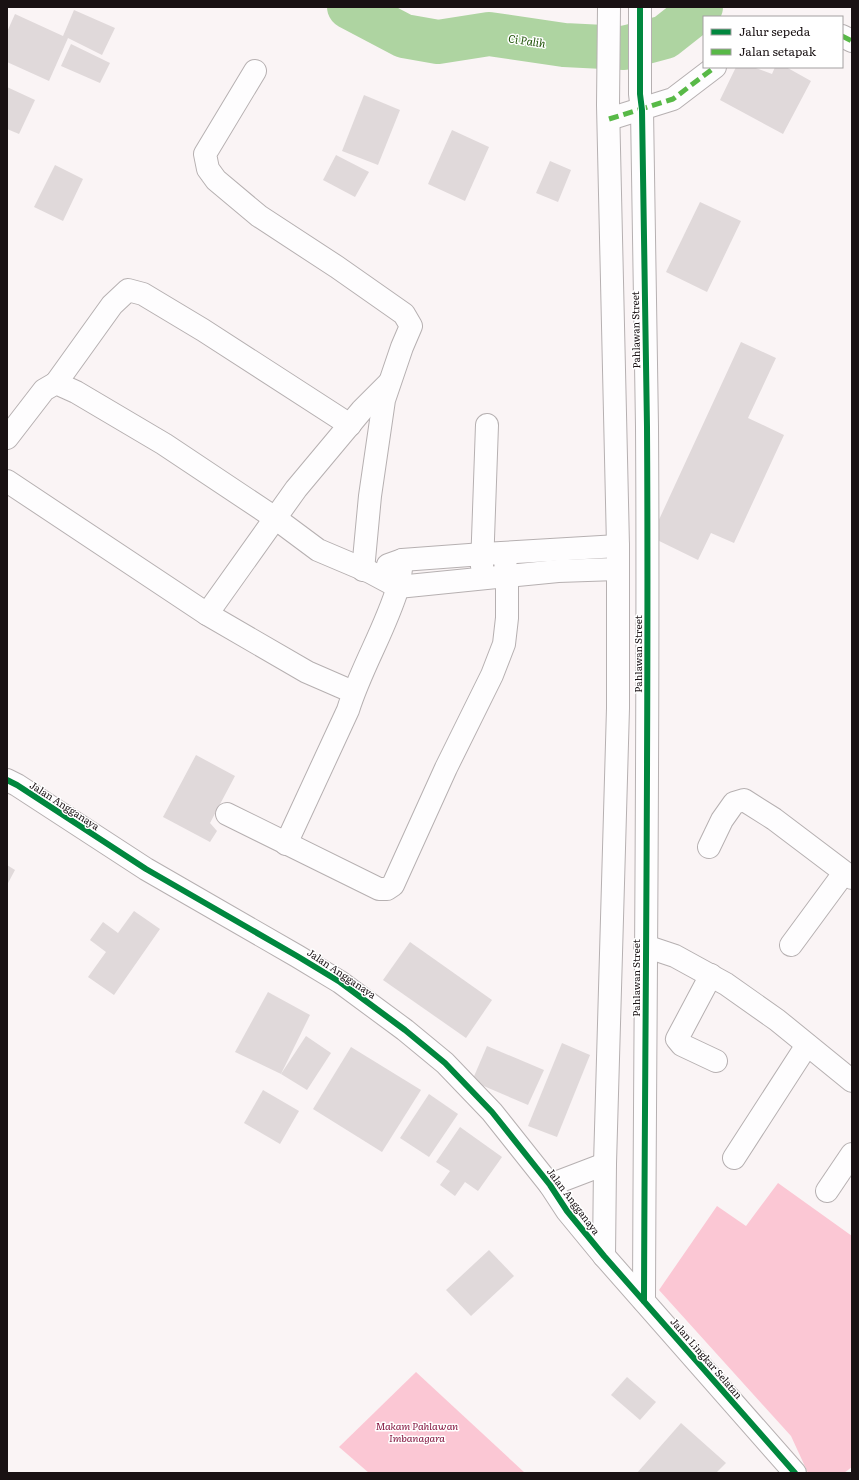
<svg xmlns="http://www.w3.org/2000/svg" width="859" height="1480" font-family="Literata,serif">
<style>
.green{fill:#fbc7d4}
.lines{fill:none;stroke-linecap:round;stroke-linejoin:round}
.river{stroke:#aed4a1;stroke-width:44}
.building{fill:#e0d9da}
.minor-casing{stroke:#b6b0b1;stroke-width:24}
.minor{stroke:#fefdfe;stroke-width:22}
.quiet{stroke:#58b947;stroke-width:5;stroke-dasharray:10 5;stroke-linecap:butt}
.cycleway-casing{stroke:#fff;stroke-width:8}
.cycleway{stroke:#00873e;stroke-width:6}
.labels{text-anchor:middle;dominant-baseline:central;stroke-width:3;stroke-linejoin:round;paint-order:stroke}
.street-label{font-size:10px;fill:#191113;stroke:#fff}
.park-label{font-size:10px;font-style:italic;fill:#83153f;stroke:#fff}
.water-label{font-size:11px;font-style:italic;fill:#1d5105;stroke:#fff}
</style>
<rect width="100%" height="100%" fill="#faf4f5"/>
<g class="green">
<path d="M778 1183 852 1236V1467L844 1473H808L791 1436 659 1290 717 1206 746 1226Z"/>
<path d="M416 1372 525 1473H369L339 1447Z"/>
</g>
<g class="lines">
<path class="river" d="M349 7 404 36 438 42 489 34 564 45 624 48 665 37 698 11 701 7"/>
</g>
<g class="building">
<path d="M74 10 115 28 102 55 68 38 49 81 7 62V32L15 14 63 36Z"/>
<path d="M71 44 110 63 100 83 61 66Z"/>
<path d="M736 67H753L772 74 775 67H786L811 81 783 134 720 100Z"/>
<path d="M7 87 35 100 19 134 7 129Z"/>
<path d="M364 95 400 110 378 165 342 151Z"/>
<path d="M452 130 489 147 465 201 428 184Z"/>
<path d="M336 155 369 172 355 197 323 180Z"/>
<path d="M550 161 571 170 558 202 536 193Z"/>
<path d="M55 165 83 179 63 221 34 207Z"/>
<path d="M700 202 741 221 707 292 666 272Z"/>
<path d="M741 342 776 358 748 418 784 435 734 543 711 533 698 560 651 537Z"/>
<path d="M196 755 235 776 210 823 217 831 210 842 163 817Z"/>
<path d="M7 865 15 870 7 885Z"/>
<path d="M134 911 160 929 114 995 88 977 106 952 90 940 103 922 118 933Z"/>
<path d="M410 942 492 1000 466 1038 383 980Z"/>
<path d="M268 992 310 1015 281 1074 235 1052Z"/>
<path d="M306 1036 331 1053 307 1090 281 1074Z"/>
<path d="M562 1043 590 1055 557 1137 528 1126Z"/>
<path d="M487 1046 544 1070 528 1105 472 1081Z"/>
<path d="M351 1047 421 1090 382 1152 313 1109Z"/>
<path d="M263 1090 299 1111 280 1144 244 1123Z"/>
<path d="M429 1094 458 1114 429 1157 400 1138Z"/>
<path d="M460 1127 502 1157 478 1191 465 1182 455 1196 440 1185 450 1171 436 1162Z"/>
<path d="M489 1250 514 1276 471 1316 446 1290Z"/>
<path d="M627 1377 656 1402 640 1420 611 1395Z"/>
<path d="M681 1423 726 1463 716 1473H637Z"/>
</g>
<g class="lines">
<g class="minor-casing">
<g id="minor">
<path d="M640 7V94L642 110C643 216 646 321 647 427 649 719 645 1010 644 1301"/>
<path d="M842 36 852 41"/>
<path d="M255 71 205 154 208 169 216 180 259 216 337 267 404 314 411 326 402 347 384 400 370 496 363 570"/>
<path d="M609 119 673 99 715 67"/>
<path d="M56 383 112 305 128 290 143 294 203 330 350 425"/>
<path d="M7 438 44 390 56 383 76 392 164 444 275 518 318 550 370 572 398 587 558 571 617 569"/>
<path d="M7 481 207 614 307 672 353 692"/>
<path d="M388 565 402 560 483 554 618 546"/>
<path d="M482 567 487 425"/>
<path d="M207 614 296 489 362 410 389 383"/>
<path d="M7 780 17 785 146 869 297 956 340 982 405 1030 445 1063 492 1112 550 1185 567 1211 604 1256 795 1473"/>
<path d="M227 814 379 889H387L393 885 446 768 492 675 504 644 507 618V576L504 553"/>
<path d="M286 844 348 710C361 668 385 630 398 587 400 579 401 569 402 560"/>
<path d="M709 847 722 820 734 803 744 800 774 819 852 878"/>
<path d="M791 945 844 873"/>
<path d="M645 946 675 956 726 984 777 1020 852 1081"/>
<path d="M711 975 677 1039 682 1045 716 1061"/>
<path d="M734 1158 807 1045"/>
<path d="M550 1185 605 1164"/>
<path d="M827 1191 852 1154"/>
<path d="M604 1256 605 1164 618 708V546L608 105 609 7"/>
</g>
</g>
<use href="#minor" class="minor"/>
<g class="quiet">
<path d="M842 36 852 41"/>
<path d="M609 119 673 99 715 67"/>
</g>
<g class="cycleway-casing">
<g id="cycleway">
<path d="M640 7V94L642 110C643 216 646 321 647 427 649 719 645 1010 644 1301"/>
<path d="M7 780 17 785 146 869 297 956 340 982 405 1030 445 1063 492 1112 550 1185 567 1211 604 1256 795 1473"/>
</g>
</g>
<use href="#cycleway" class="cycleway"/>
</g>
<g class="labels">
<g class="street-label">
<text transform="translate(635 330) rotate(-91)">Pahlawan Street</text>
<text transform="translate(637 654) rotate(-90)">Pahlawan Street</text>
<text transform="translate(65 805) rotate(33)">Jalan Angganaya</text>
<text transform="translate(342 973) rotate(34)">Jalan Angganaya</text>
<text transform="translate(635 978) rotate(-90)">Pahlawan Street</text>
<text transform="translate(574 1201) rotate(53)">Jalan Angganaya</text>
<text transform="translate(707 1358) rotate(49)">Jalan Lingkar Selatan</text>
</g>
<g class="park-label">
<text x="417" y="1425">Makam Pahlawan<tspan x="417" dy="12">Imbanagara</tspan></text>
</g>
<g class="water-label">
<text transform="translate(527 40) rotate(8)">Ci Palih</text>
</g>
</g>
<rect width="859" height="1480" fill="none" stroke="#191113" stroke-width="16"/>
<rect x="703" y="16" width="140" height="52" fill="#ffffff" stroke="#a3a0a1"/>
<rect x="711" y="29" width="20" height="6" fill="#00873e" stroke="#a3a0a1"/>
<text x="739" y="36" font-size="12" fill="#191113">Jalur sepeda</text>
<rect x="711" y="49" width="20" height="6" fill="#58b947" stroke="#a3a0a1"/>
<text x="739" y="56" font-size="12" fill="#191113">Jalan setapak</text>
</svg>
